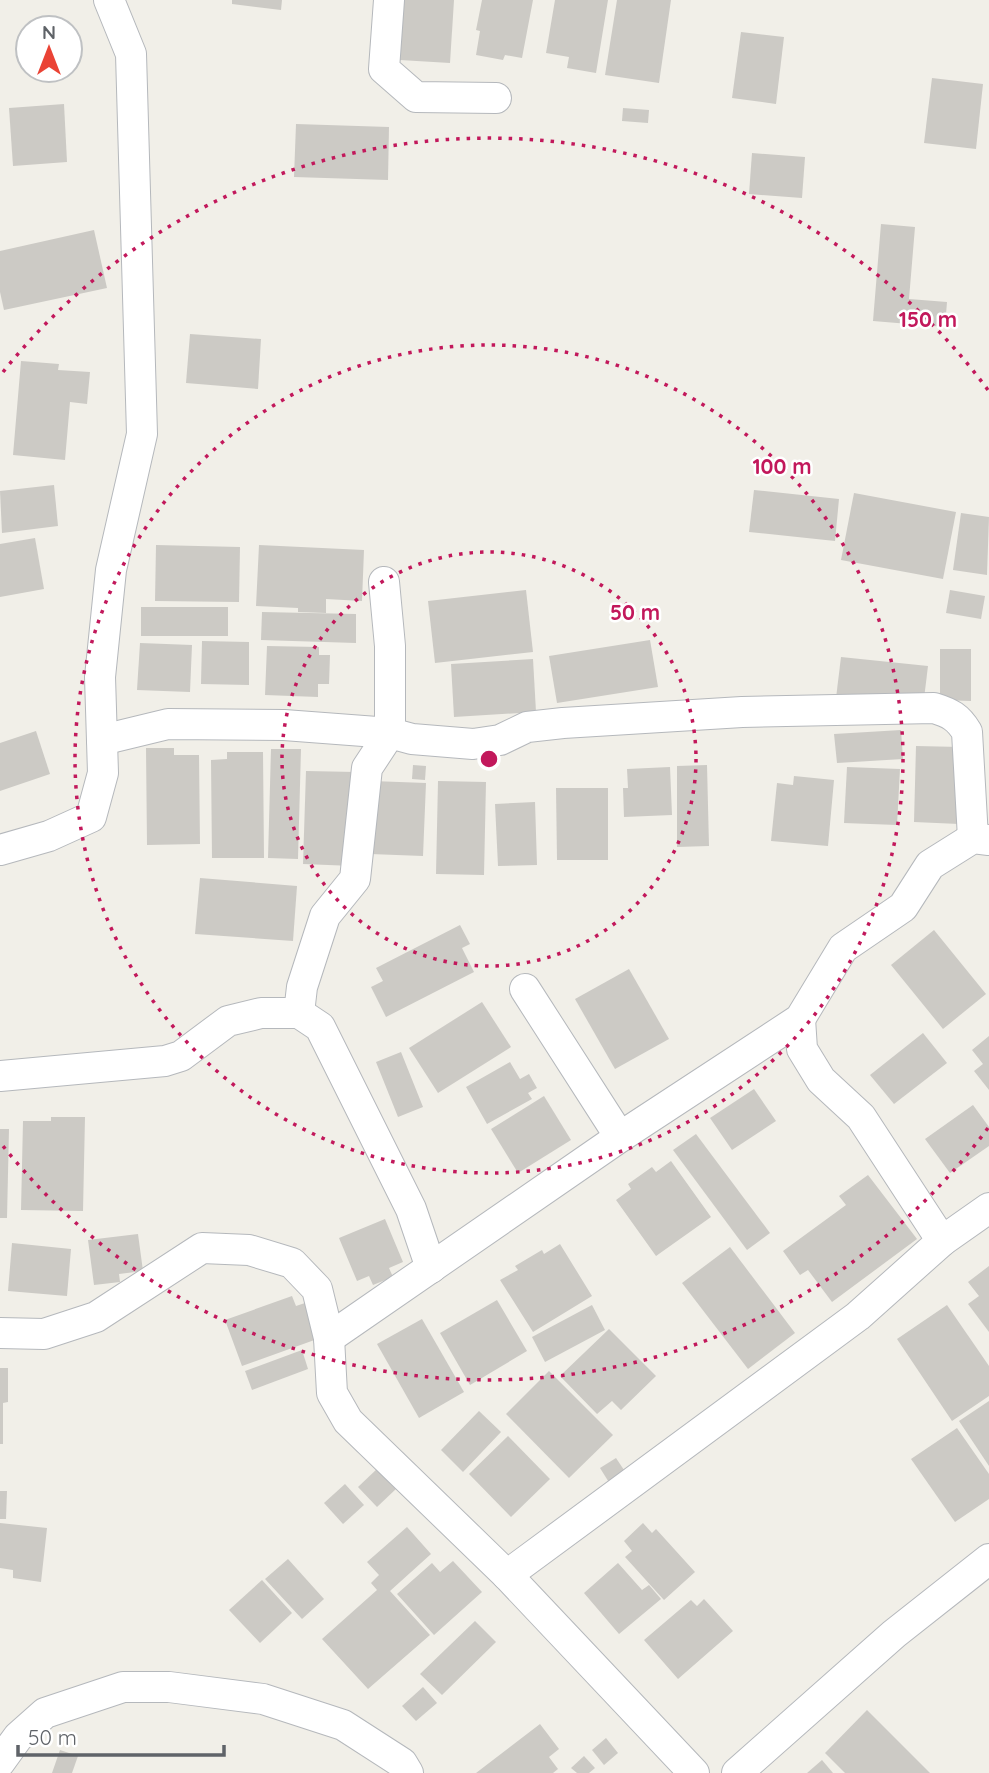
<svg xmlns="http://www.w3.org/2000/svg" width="989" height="1773" font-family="Quicksand,sans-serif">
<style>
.building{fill:#cccac5}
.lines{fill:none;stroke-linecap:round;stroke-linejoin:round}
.street-casing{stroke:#b5b8bc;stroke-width:32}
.street{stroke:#fff;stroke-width:30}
.ring{fill:none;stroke:#c2185b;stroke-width:3.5;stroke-dasharray:3.5 7}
.centre{fill:#c2185b;stroke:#fff;stroke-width:3.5}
.ring-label{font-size:21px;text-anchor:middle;font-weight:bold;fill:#c2185b;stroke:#fff;stroke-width:5;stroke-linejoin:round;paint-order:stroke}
</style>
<rect width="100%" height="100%" fill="#f1efe8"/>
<g class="building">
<path d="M232 0H282L281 10 232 4Z"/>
<path d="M404 0H454L450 63 400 60Z"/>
<path d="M482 0H533L522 58 505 55 503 60 476 55 480 31 476 30Z"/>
<path d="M555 0H608L596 73 567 68 569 57 546 53Z"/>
<path d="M617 0H671L659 83 605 75Z"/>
<path d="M741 32 784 37 776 104 732 98Z"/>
<path d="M932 78 983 84 976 149 924 143Z"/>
<path d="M64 104 67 162 13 166 9 108Z"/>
<path d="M623 108 649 110 648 123 622 121Z"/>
<path d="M296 124 389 127 388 180 294 177Z"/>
<path d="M752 153 805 157 802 198 749 194Z"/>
<path d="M881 224 915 227 909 299 947 302 945 327 873 321Z"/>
<path d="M94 230 107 288 4 310 0 292V251Z"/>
<path d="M190 334 261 339 258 389 186 383Z"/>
<path d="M21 361 59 364 58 370 90 372 87 404 70 402 65 460 13 455Z"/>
<path d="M54 485 58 526 2 533 0 491Z"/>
<path d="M754 490 839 499 835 541 749 532Z"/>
<path d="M854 493 956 512 943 579 841 560Z"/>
<path d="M961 513 989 517 987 575 953 570Z"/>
<path d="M35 538 44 589 0 597V544Z"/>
<path d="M156 545 240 547 239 602 155 601Z"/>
<path d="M259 545 364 550 362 601 326 599V613L298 612V608L256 606Z"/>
<path d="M526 590 533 652 435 663 428 601Z"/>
<path d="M950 590 985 596 981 619 946 613Z"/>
<rect x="141" y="607" width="87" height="29"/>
<path d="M262 612 356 614V643L261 640Z"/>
<path d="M650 640 658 687 557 703 549 656Z"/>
<path d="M202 641 249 642V685L201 684Z"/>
<path d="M140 643 192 645 190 692 137 690Z"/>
<path d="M267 646 319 647V655H330L329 684H318V697L265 695Z"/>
<path d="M940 649H971V701L940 700Z"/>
<path d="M841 657 928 666 923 707 836 698Z"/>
<path d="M533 659 536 712 454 717 451 664Z"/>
<path d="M901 730 903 759 837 763 834 734Z"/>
<path d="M36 731 50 774 0 791V743Z"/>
<path d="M916 746 961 747 959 824 914 822Z"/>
<path d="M146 748H174V755H199L200 844 147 845Z"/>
<path d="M271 749H301L298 859 268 858Z"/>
<path d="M227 752H263L264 858H212L211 760 227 759Z"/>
<path d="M413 765 426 766 425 780 412 779Z"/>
<path d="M707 765 709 846 677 847V766Z"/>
<path d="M670 767 672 815 624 817 623 788H628L627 769Z"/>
<path d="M847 767 900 769 897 825 844 823Z"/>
<path d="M306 771 356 772 353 866 303 864Z"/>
<path d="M794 776 834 780 828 846 771 841 777 783 793 785Z"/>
<path d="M372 781 426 783 423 856 370 854Z"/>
<path d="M438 781 486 782 484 875 436 874Z"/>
<path d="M556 788H608V860H557Z"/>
<path d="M535 802 537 865 498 866 495 804Z"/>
<path d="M200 878 297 886 293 941 195 934Z"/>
<path d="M460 925 470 944 462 948 474 972 386 1017 371 987 383 981 376 968Z"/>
<path d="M934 930 986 994 943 1029 891 965Z"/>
<path d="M629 969 669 1039 615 1069 575 999Z"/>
<path d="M482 1002 511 1047 438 1093 409 1048Z"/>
<path d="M923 1033 947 1063 894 1104 870 1075Z"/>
<path d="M989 1036V1090L974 1071 983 1064 972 1050Z"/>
<path d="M401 1052 423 1107 398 1117 376 1062Z"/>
<path d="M510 1062 520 1079 529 1074 537 1088 528 1093 532 1099 487 1124 466 1087Z"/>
<path d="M754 1089 776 1121 732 1150 710 1118Z"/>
<path d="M544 1096 571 1140 518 1173 491 1129Z"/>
<path d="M973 1105 989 1127V1146L950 1173 925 1139Z"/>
<path d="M51 1117H85L83 1211 21 1210 23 1121H51Z"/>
<path d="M0 1129H9L7 1218H0Z"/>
<path d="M696 1134 770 1233 747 1250 673 1150Z"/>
<path d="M671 1161 711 1217 656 1256 616 1200 631 1189 628 1184 652 1167 656 1172Z"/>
<path d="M868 1175 917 1239 832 1302 808 1270 800 1275 783 1251 846 1205 839 1196Z"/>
<path d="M385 1219 403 1262 389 1268 393 1277 373 1285 369 1276 357 1281 339 1238Z"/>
<path d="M138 1234 143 1271 119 1274 120 1282 94 1285 88 1240Z"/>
<path d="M12 1243 71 1249 67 1296 8 1291Z"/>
<path d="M560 1244 592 1296 533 1332 500 1280 518 1270 515 1266 542 1250 544 1254Z"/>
<path d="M730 1247 795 1333 748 1369 682 1283Z"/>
<path d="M989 1266V1332L968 1304 979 1296 968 1282Z"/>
<path d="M292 1296 296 1306 308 1302 320 1338 242 1366 225 1320Z"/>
<path d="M497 1300 527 1351 470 1385 440 1333Z"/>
<path d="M592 1305 605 1330 545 1362 532 1337Z"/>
<path d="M947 1305 989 1366V1396L952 1421 897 1339Z"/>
<path d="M422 1319 464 1392 419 1418 377 1344Z"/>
<path d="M609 1329 656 1376 621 1410 612 1401 597 1414 560 1376Z"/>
<path d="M302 1350 308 1369 252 1390 245 1371Z"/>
<path d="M0 1368H8V1402L3 1403V1444H0Z"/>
<path d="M549 1371 613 1435 569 1478 506 1414Z"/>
<path d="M989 1401V1466L959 1421Z"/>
<path d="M479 1411 501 1432 463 1472 441 1450Z"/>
<path d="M957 1428 989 1474V1499L955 1522 911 1459Z"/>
<path d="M508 1436 550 1479 511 1517 469 1474Z"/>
<path d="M616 1458 626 1473 610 1484 600 1468Z"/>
<path d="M378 1468 397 1488 377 1507 358 1487Z"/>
<path d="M345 1484 364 1505 343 1524 324 1503Z"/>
<path d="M0 1491H7L6 1519H0Z"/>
<path d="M0 1523 47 1528 41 1582 13 1578V1570L0 1568Z"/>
<path d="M643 1523 652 1533 656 1529 695 1572 664 1600 625 1557 632 1551 624 1541Z"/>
<path d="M407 1527 431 1554 390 1591 430 1635 368 1689 322 1639 377 1590 371 1583 379 1575 367 1562Z"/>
<path d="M288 1559 324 1599 302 1619 265 1579Z"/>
<path d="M453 1561 482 1592 434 1635 397 1594 432 1563 440 1572Z"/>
<path d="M618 1563 642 1590 649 1585 661 1599 619 1634 584 1593Z"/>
<path d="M262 1580 292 1613 260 1643 229 1610Z"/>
<path d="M704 1599 733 1631 678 1679 644 1640 691 1600 697 1606Z"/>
<path d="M475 1621 496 1642 442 1695 420 1674Z"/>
<path d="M423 1687 437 1703 416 1721 402 1706Z"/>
<path d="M867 1710 930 1773H845L825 1753Z"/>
<path d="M540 1724 559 1749 549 1757 558 1769 553 1773H476Z"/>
<path d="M606 1738 618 1753 604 1765 592 1750Z"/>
<path d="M60 1750 78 1756 72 1773H52Z"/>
<path d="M584 1756 595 1768 589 1773H577L571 1768Z"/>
<path d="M822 1760 833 1773H807Z"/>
</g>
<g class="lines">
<g class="street-casing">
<g id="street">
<path d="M389 0 384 69 416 97 496 98"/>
<path d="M102 740 168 724 284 725 390 733 412 739 473 744 500 740 527 727 563 723 742 712 934 708C950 713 958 717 967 732L973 838"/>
<path d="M0 850 49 836 91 817 103 773 100 677 111 570 142 434 131 54 109 0"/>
<path d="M525 989 620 1137"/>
<path d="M299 1013 302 987 325 916 355 879 367 768 390 733V646L384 582"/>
<path d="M800 1019 802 1049 821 1080 861 1117 942 1241"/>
<path d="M0 1076 165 1061 181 1056 228 1021 261 1013H299L320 1027 411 1209 431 1268"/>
<path d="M0 1333 44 1334 96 1317 202 1248 249 1250 292 1263 317 1289 329 1338 332 1393 348 1421 507 1575 694 1773"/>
<path d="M329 1338 620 1137 800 1019 843 948 903 907 930 865 973 838 989 840"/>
<path d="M507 1575 858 1316 942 1241 989 1208"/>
<path d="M0 1762 18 1737 45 1713 123 1687H169L263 1699 343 1725 402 1763 408 1773"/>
<path d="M737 1773 894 1634 989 1559"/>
</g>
</g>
<use href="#street" class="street"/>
</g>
<g class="ring">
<circle cx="489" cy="759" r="207"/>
<circle cx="489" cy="759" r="414"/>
<path d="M988 1128A621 621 0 0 1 3 1146M3 372A621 621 0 0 1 988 390"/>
</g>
<circle cx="489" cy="759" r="10" class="centre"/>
<g class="ring-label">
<text x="928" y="327">150 m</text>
<text x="782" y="474">100 m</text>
<text x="635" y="620">50 m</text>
</g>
<g transform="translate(49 49)"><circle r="33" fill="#ffffff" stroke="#bfc1c3" stroke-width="2"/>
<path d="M0-5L12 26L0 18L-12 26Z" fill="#ea4335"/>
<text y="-10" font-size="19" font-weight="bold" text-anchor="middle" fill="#5f6368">N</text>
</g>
<path d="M18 1745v10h206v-10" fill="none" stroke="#5f6368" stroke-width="3.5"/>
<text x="28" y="1745" font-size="21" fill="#5f6368" stroke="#ffffff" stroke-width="5" paint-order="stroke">50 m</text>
</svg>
